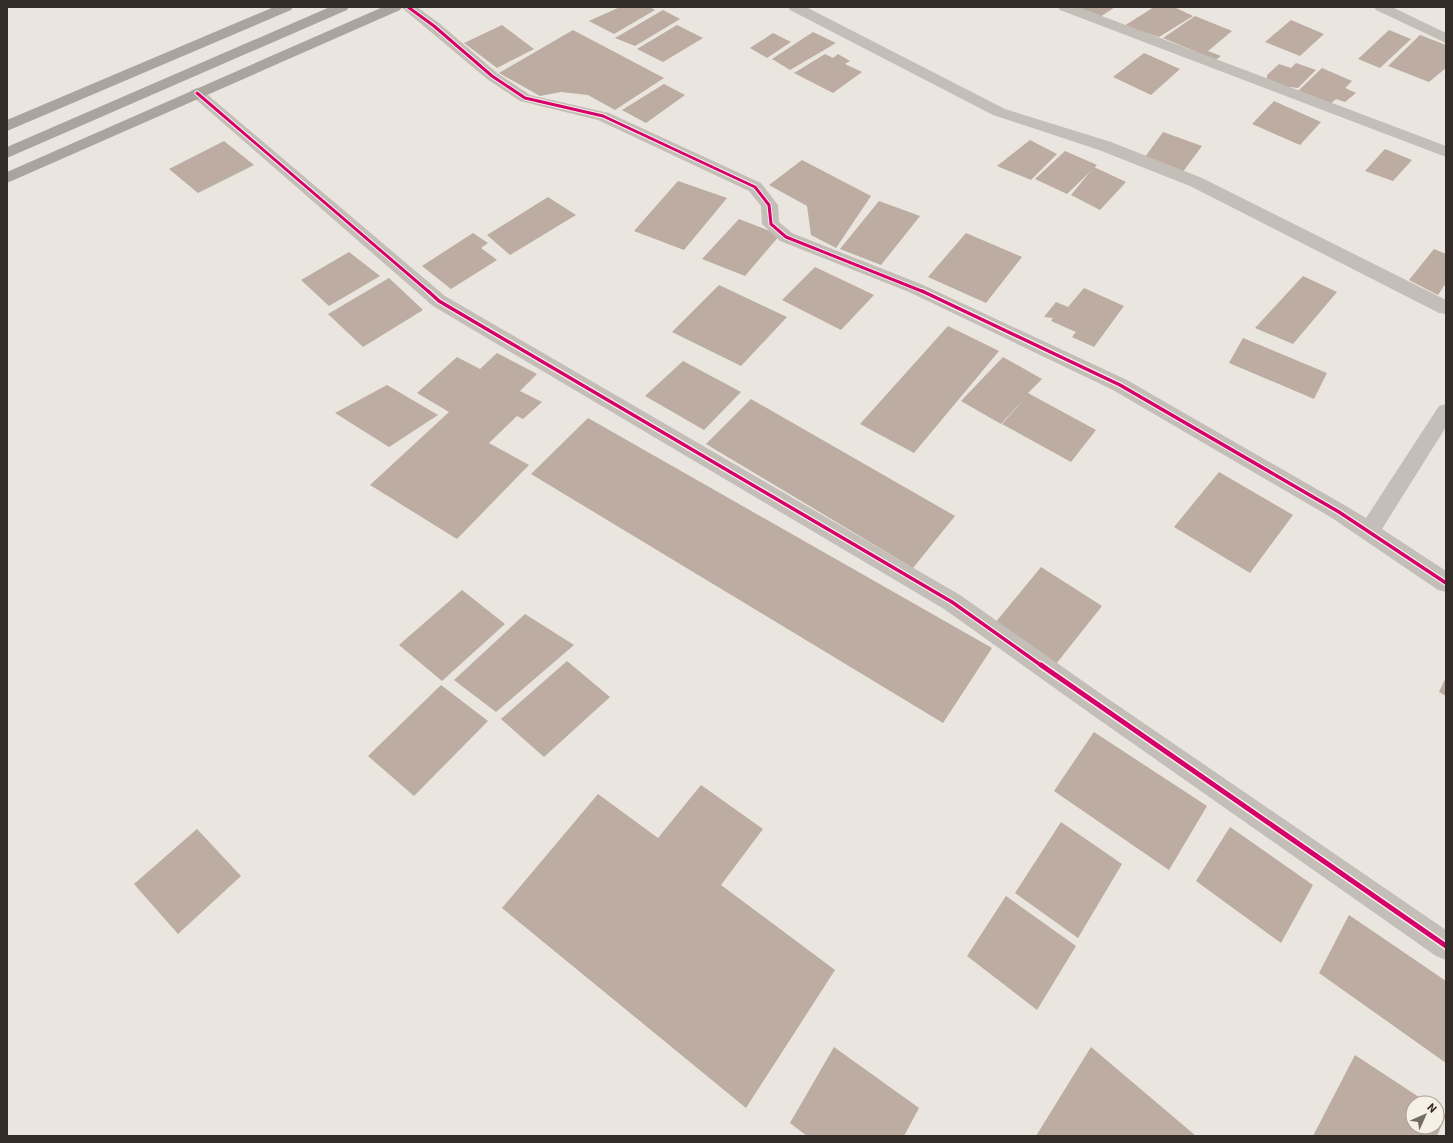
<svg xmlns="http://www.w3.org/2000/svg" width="1453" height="1143" font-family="Roboto,sans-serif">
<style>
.building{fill:#bcaca1}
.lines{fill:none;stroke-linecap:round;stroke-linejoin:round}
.street{fill:#c3beb8;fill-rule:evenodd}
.highway{fill:#a9a49e;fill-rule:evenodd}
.cycleway-far2-casing{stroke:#f7f0e5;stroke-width:5}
.cycleway-far1-casing{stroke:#f7f0e5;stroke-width:6}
.cycleway-casing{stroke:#f7f0e5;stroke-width:8}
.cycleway-far2{stroke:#d6006c;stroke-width:3}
.cycleway-far1{stroke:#d6006c;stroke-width:3.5}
.cycleway{stroke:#d6006c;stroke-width:5}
</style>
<rect width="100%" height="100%" fill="#eae6df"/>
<g class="building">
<path d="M620 7H650L655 10 614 34 589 21Z"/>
<path d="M1078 7H1115L1100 17Z"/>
<path d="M1154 7H1174L1193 16 1159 37 1124 26Z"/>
<path d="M663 10 680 19 635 46 615 38Z"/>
<path d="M1195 16 1232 31 1208 51 1221 56 1216 60 1163 38Z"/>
<path d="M1291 20 1324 34 1300 56 1265 42Z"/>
<path d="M502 25 534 49 497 68 464 43Z"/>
<path d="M677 25 703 38 663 62 637 49Z"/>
<path d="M573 30 664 78 615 110 588 95 561 92 540 96 499 73Z"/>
<path d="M1389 30 1411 39 1380 68 1358 59Z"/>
<path d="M813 32 836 43 790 70 772 59Z"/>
<path d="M773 33 791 42 767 58 750 48Z"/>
<path d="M1420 35 1446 45V68L1429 82 1388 66Z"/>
<path d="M1144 53 1180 69 1151 95 1113 77Z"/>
<path d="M825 54 833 58 838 54 850 61 845 64 862 72 833 93 794 73Z"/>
<path d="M1296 63 1316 70 1298 88 1282 86 1267 80V75L1279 64 1291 68Z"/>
<path d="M1322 68 1352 81 1345 88 1356 93 1345 102 1336 99 1328 106 1297 92Z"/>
<path d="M664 84 685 95 646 123 622 110Z"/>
<path d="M1274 101 1321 122 1300 145 1252 124Z"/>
<path d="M1163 132 1202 146 1182 173 1145 157Z"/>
<path d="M1030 140 1057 154 1031 180 997 166Z"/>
<path d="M224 141 254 165 198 193 169 169Z"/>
<path d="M1385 149 1412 160 1393 181 1365 171Z"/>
<path d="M1065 151 1097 165 1067 194 1035 179Z"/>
<path d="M802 160 871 196 836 248 811 235 807 206 769 185Z"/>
<path d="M1094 167 1126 182 1100 210 1071 195Z"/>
<path d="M678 181 727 198 684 250 634 231Z"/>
<path d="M548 197 576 215 510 255 487 235Z"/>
<path d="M879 201 920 216 881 265 840 249Z"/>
<path d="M739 219 780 235 745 276 702 259Z"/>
<path d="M473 233 488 243 481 248 497 260 451 289 422 266Z"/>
<path d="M966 233 1022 257 986 303 928 277Z"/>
<path d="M1434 249 1446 254V283L1438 295 1409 280Z"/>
<path d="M349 252 380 276 329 306 301 280Z"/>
<path d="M815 267 874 295 841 330 782 300Z"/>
<path d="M1303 276 1337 292 1293 344 1255 328Z"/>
<path d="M389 278 423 310 363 347 328 314Z"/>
<path d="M719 285 787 317 741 366 672 332Z"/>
<path d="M1084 288 1124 306 1094 347 1072 337 1076 332 1051 321 1053 318 1044 317 1056 302 1068 307Z"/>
<path d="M948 326 999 351 914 453 860 424Z"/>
<path d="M1243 338 1327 373 1314 399 1229 363Z"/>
<path d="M497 353 537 374 520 391 542 402 523 419 517 416 489 443 529 465 457 539 370 485 449 412 417 393 457 357 480 369Z"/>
<path d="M1003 357 1042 379 1028 393 1096 430 1071 462 1002 424 1025 398 1001 424 961 401Z"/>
<path d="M683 361 741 392 704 430 645 396Z"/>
<path d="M387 385 438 415 389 447 335 413Z"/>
<path d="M751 399 955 516 913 568 706 444Z"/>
<path d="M588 418 992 648 943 723 531 474Z"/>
<path d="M1219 472 1293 515 1250 573 1174 527Z"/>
<path d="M1041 567 1102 606 1056 664 995 623Z"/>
<path d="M462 590 505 624 442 681 399 645Z"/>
<path d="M525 614 574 645 496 712 454 680Z"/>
<path d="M567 661 610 697 544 757 501 719Z"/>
<path d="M1446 677V696L1439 692Z"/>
<path d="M441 685 488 721 414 796 368 756Z"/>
<path d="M1094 732 1207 806 1169 870 1054 791Z"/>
<path d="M701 785 763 829 721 885 835 970 746 1108 502 908 598 794 658 838Z"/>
<path d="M1061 822 1122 864 1078 938 1015 893Z"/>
<path d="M1230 827 1313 885 1281 943 1196 881Z"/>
<path d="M197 829 241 876 178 934 134 884Z"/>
<path d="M1006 896 1076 946 1037 1010 967 956Z"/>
<path d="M1349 915 1446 981V1063L1319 973Z"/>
<path d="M834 1047 919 1108 904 1136H807L790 1123Z"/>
<path d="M1091 1047 1196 1136H1036Z"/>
<path d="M1355 1055 1428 1103H1413V1127H1437V1109L1446 1115 1437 1136H1313Z"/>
</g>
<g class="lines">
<g class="street">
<path d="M401 7H417L439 23 497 73 530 95 609 113 761 183 778 205 779 222 792 233 921 284 1127 380 1346 506 1366 518 1439 406 1446 404V427L1382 529 1446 571V592L1438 590 1332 518 1113 390 909 292 780 241 762 224 761 206 749 191 598 120 520 101 487 79Z"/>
<path d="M788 7H806L1005 109 1111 142 1202 178 1446 300V314L1439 313 1190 186 1099 150 993 115 790 10Z"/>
<path d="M1058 7H1078L1446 146V157L1060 10Z"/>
<path d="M1374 7H1392L1446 33V43L1376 10Z"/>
<path d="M197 88 202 90 445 296 960 595 1107 698 1446 930V960L1436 956 1091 714 944 609 433 306 192 96 189 93 192 90Z"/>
</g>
<g class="highway">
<path d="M274 7H293L291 10 7 131V120Z"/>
<path d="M330 7H349L347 10 7 158V147Z"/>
<path d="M383 7H402L400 10 7 183V172Z"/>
</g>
<g class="cycleway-far2-casing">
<g id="cycleway-far2">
<path d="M408 7 434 26 492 76 525 98 603 116 755 187 769 205 771 224 786 237 924 292"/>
<path d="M197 93 429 292"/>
</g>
</g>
<g class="cycleway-far1-casing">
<g id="cycleway-far1">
<path d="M428 291 439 301 952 602 1042 666"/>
<path d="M922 291 1120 385 1339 512 1446 583"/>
</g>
</g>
<g class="cycleway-casing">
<path id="cycleway" d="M1041 665 1446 946"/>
</g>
<use href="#cycleway-far2" class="cycleway-far2"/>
<use href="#cycleway-far1" class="cycleway-far1"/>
<use href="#cycleway" class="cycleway"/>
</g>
<rect width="1453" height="1143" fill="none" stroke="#332b27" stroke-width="16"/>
<g transform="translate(1425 1115) rotate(45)"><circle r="19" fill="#f7f0e5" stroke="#a9a199"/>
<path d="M0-3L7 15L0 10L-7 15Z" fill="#736c67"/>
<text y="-6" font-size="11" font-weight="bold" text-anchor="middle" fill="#332b27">N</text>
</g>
</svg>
